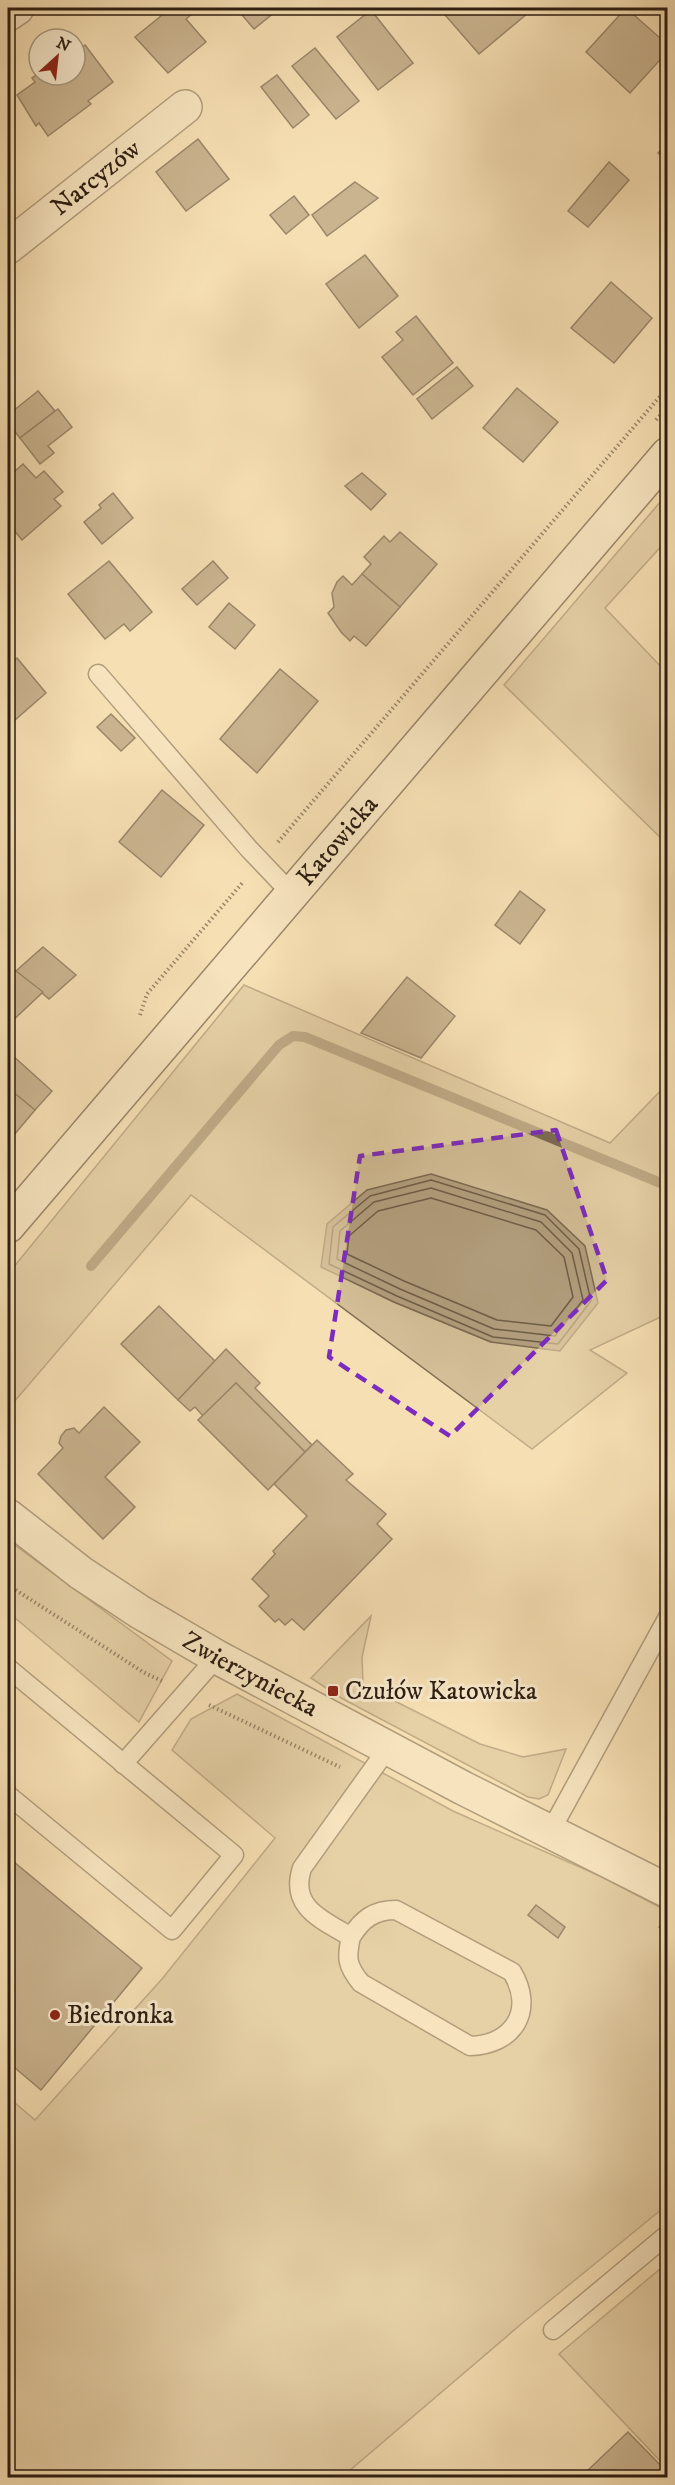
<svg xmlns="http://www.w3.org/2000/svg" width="675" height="2485" font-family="'IM FELL DW Pica',serif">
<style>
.green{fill:#d3be97;stroke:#806e54;stroke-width:1.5;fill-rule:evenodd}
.water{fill:#b19d7c;stroke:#7c6a51;stroke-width:1.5}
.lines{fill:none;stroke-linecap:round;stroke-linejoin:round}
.shore{stroke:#6e5d46;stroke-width:1.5}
.stream{stroke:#7c6a51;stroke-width:10}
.building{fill:#958265;stroke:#2c1d11;stroke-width:1.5}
.lane-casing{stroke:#5e4e3a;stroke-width:21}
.street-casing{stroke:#5e4e3a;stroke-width:36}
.secondary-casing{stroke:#2c1d11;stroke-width:36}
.path{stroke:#2c1d11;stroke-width:4;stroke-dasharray:1.5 3;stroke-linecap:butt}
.lane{stroke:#f8eace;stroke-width:18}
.street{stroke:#f8eace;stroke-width:33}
.secondary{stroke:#f8eace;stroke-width:33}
.marked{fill:none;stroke:#7b2cbf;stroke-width:4.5;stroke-dasharray:12 8;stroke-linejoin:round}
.poi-dot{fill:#8f2418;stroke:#f8eace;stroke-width:2}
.labels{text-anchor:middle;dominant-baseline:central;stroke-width:6;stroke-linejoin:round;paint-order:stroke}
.street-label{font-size:26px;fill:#2c1d11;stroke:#f8eace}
.poi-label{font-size:26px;fill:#2c1d11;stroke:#f8eace;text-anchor:start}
</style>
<rect width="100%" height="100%" fill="#f5dfb3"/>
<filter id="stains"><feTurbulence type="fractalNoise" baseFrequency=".00333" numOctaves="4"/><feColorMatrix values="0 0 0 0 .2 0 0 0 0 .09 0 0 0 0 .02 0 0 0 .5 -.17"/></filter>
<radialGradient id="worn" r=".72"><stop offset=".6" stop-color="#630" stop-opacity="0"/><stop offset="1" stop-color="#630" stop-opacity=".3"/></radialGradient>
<g class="green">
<path d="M667 494V540L605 608 667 673V844L504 685Z"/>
<path d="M244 985 610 1143 667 1084V1314L590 1350 627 1373 532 1449 191 1195 8 1409V1274ZM322 1267 491 1342 394 1302Z"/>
<path d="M8 1540 172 1661 139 1722 8 1612Z"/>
<path d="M371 1616 362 1657 363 1685 480 1744 523 1757 566 1749 548 1795 539 1799 528 1797 343 1699 311 1678Z"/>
<path d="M237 1694 453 1811 600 1876 667 1911V2205L526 2320 342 2477H8V2097L35 2120 162 1979 275 1838 172 1750 191 1719Z"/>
<path d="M667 2263V2468L559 2354Z"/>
</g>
<path class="water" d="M431 1174 547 1210 585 1246 598 1303 560 1351 491 1342 394 1302 321 1267 327 1224 367 1190Z"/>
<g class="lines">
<g class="shore">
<path d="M431 1180 545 1215 579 1249 591 1301 558 1344 493 1337 397 1296 329 1264 333 1227 370 1196Z"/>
<path d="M431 1188 541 1222 572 1253 583 1300 555 1336 494 1329 400 1289 337 1259 340 1231 374 1202Z"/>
<path d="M431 1198 536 1230 564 1257 573 1297 551 1326 497 1320 404 1281 347 1254 349 1236 378 1211Z"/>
</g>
<path class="stream" d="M91 1266 279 1045 293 1036 305 1037 668 1186"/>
</g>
<g class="building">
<path d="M171 8H195L197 10 186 19 206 42 168 73 135 37Z"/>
<path d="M236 8H280L254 29Z"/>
<path d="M439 8H534L479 54Z"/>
<path d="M626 8 668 45V51L630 93 586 52Z"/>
<path d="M371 10 413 63 378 90 337 37Z"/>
<path d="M85 45 113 82 88 101 91 104 48 136 39 123 36 126 17 95 35 82 32 78 39 73V75H75V53Z"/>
<path d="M315 48 359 101 336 119 292 66Z"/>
<path d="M277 75 309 115 293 128 261 87Z"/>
<path d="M198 139 229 179 186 211 156 172Z"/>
<path d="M668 143V162L658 153Z"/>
<path d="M609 162 629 180 588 227 568 211Z"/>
<path d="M355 182 378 198 327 236 312 215Z"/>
<path d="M294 196 309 215 286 234 270 215Z"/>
<path d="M365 255 398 296 359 328 326 284Z"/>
<path d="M611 282 652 318 614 363 571 328Z"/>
<path d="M416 316 453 363 413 395 382 357 403 340 396 332Z"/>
<path d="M457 367 473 386 432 419 417 399Z"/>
<path d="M517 388 558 422 523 462 483 428Z"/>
<path d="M38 391 55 411 20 438 8 423V415Z"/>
<path d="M58 409 72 427 48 446 54 453 40 464 20 438Z"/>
<path d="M23 464 36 478 44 471 63 492 54 499 61 506 22 540 8 523V477Z"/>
<path d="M362 473 386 494 371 510 345 486Z"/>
<path d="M113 493 133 518 102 544 84 522 101 508 99 505Z"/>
<path d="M400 532 437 564 400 607 362 574 371 564 364 557 384 536 390 542Z"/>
<path d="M109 561 152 612 130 631 124 624 105 639 68 594Z"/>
<path d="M213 561 228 578 197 605 182 589Z"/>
<path d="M362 574 400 607 366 646 354 636 350 641 341 632 328 613 334 607 332 593 337 582 343 576 352 585Z"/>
<path d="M229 603 255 625 235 649 209 627Z"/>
<path d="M17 658 46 693 8 726V666Z"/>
<path d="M280 669 318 701 257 773 220 739Z"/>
<path d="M111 714 135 738 121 751 97 727Z"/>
<path d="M162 790 204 825 161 877 119 842Z"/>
<path d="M520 891 545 910 520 944 495 925Z"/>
<path d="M43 947 76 975 49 999 16 971Z"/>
<path d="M16 971 43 992 8 1025V978Z"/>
<path d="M407 977 455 1016 421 1058 361 1033Z"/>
<path d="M12 1055 52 1091 35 1110 13 1092 11 1095 8 1092V1060Z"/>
<path d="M8 1092 11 1095 13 1092 35 1110 8 1142Z"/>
<path d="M159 1306 215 1361 178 1400 121 1344Z"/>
<path d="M226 1349 260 1383 255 1388 312 1445 305 1452 236 1383 203 1416 195 1407 190 1411 178 1400Z"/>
<path d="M236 1383 305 1452 268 1490 198 1420Z"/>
<path d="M104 1407 140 1442 105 1477 135 1507 103 1539 38 1474 63 1448 59 1443 61 1436 66 1430 74 1428 79 1433Z"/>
<path d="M317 1440 353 1474 346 1480 386 1514 377 1524 392 1539 304 1630 292 1619 285 1625 279 1619 275 1622 259 1606 269 1596 252 1579 275 1554 273 1551 307 1516 274 1484Z"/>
<path d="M8 1857 142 1968 41 2090 8 2062Z"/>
<path d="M536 1905 565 1927 558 1938 528 1915Z"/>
<path d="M628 2432 668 2473V2478H594L587 2471Z"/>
</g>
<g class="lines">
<g class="lane-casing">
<g id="lane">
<path d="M98 674 249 849 291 893"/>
<path d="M8 1668 234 1855 172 1930 8 1795"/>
<path d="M123 1764 217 1657"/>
<path d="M550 1832 668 1617"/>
<path d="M351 1937C362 1919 374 1910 396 1910L512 1972C535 2010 514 2045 470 2046L361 1983C347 1966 346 1958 351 1937 323 1920 289 1908 302 1868L388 1748"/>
<path d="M553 2330 668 2234"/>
</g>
</g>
<g class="street-casing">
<g id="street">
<path d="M8 14 17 8"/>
<path id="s1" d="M8 247 185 107"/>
<path id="s2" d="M8 1516 81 1573 140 1612 217 1657 463 1788 668 1891"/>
</g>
</g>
<g class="secondary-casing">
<g id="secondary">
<path id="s3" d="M8 1226 668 454"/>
</g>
</g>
<g class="path">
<path d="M656 420 668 407"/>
<path d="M278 842 668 387"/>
<path d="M140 1015 147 994 244 881"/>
<path d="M8 1585 143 1672 162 1681"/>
<path d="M209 1705 340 1767"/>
<path d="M659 1926 668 1930"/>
</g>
<use href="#lane" class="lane"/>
<use href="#street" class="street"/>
<use href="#secondary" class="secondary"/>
</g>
<path d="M0 0H675V2485H0ZM556 1130 607 1280 450 1436 329 1357 360 1156Z" fill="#f5dfb3" fill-opacity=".55" fill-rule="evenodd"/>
<path class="marked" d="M556 1130 607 1280 450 1436 329 1357 360 1156Z"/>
<g class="poi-dot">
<rect x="327" y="1685" width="12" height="12" rx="3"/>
<circle cx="55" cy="2015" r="6"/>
</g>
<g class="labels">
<g class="street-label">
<text stroke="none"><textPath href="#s1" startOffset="112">Narcyzów</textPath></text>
<text stroke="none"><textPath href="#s3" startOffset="507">Katowicka</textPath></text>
<text stroke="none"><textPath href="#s2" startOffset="290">Zwierzyniecka</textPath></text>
</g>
<g class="poi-label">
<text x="345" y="1691">Czułów Katowicka</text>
<text x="67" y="2015">Biedronka</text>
</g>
</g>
<rect width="675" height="2485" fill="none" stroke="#f5dfb3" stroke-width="30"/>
<rect x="9" y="9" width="657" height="2467" fill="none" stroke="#2c1d11" stroke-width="3"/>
<rect x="15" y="15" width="645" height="2455" fill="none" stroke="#2c1d11" stroke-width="1.5"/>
<g transform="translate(57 57) rotate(27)"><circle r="28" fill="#f8eace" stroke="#a69882" stroke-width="1.5"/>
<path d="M0-4.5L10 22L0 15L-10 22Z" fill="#8f2418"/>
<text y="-9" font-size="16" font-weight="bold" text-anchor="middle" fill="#2c1d11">N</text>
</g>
<rect width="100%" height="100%" filter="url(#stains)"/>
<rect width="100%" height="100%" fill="url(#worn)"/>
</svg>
